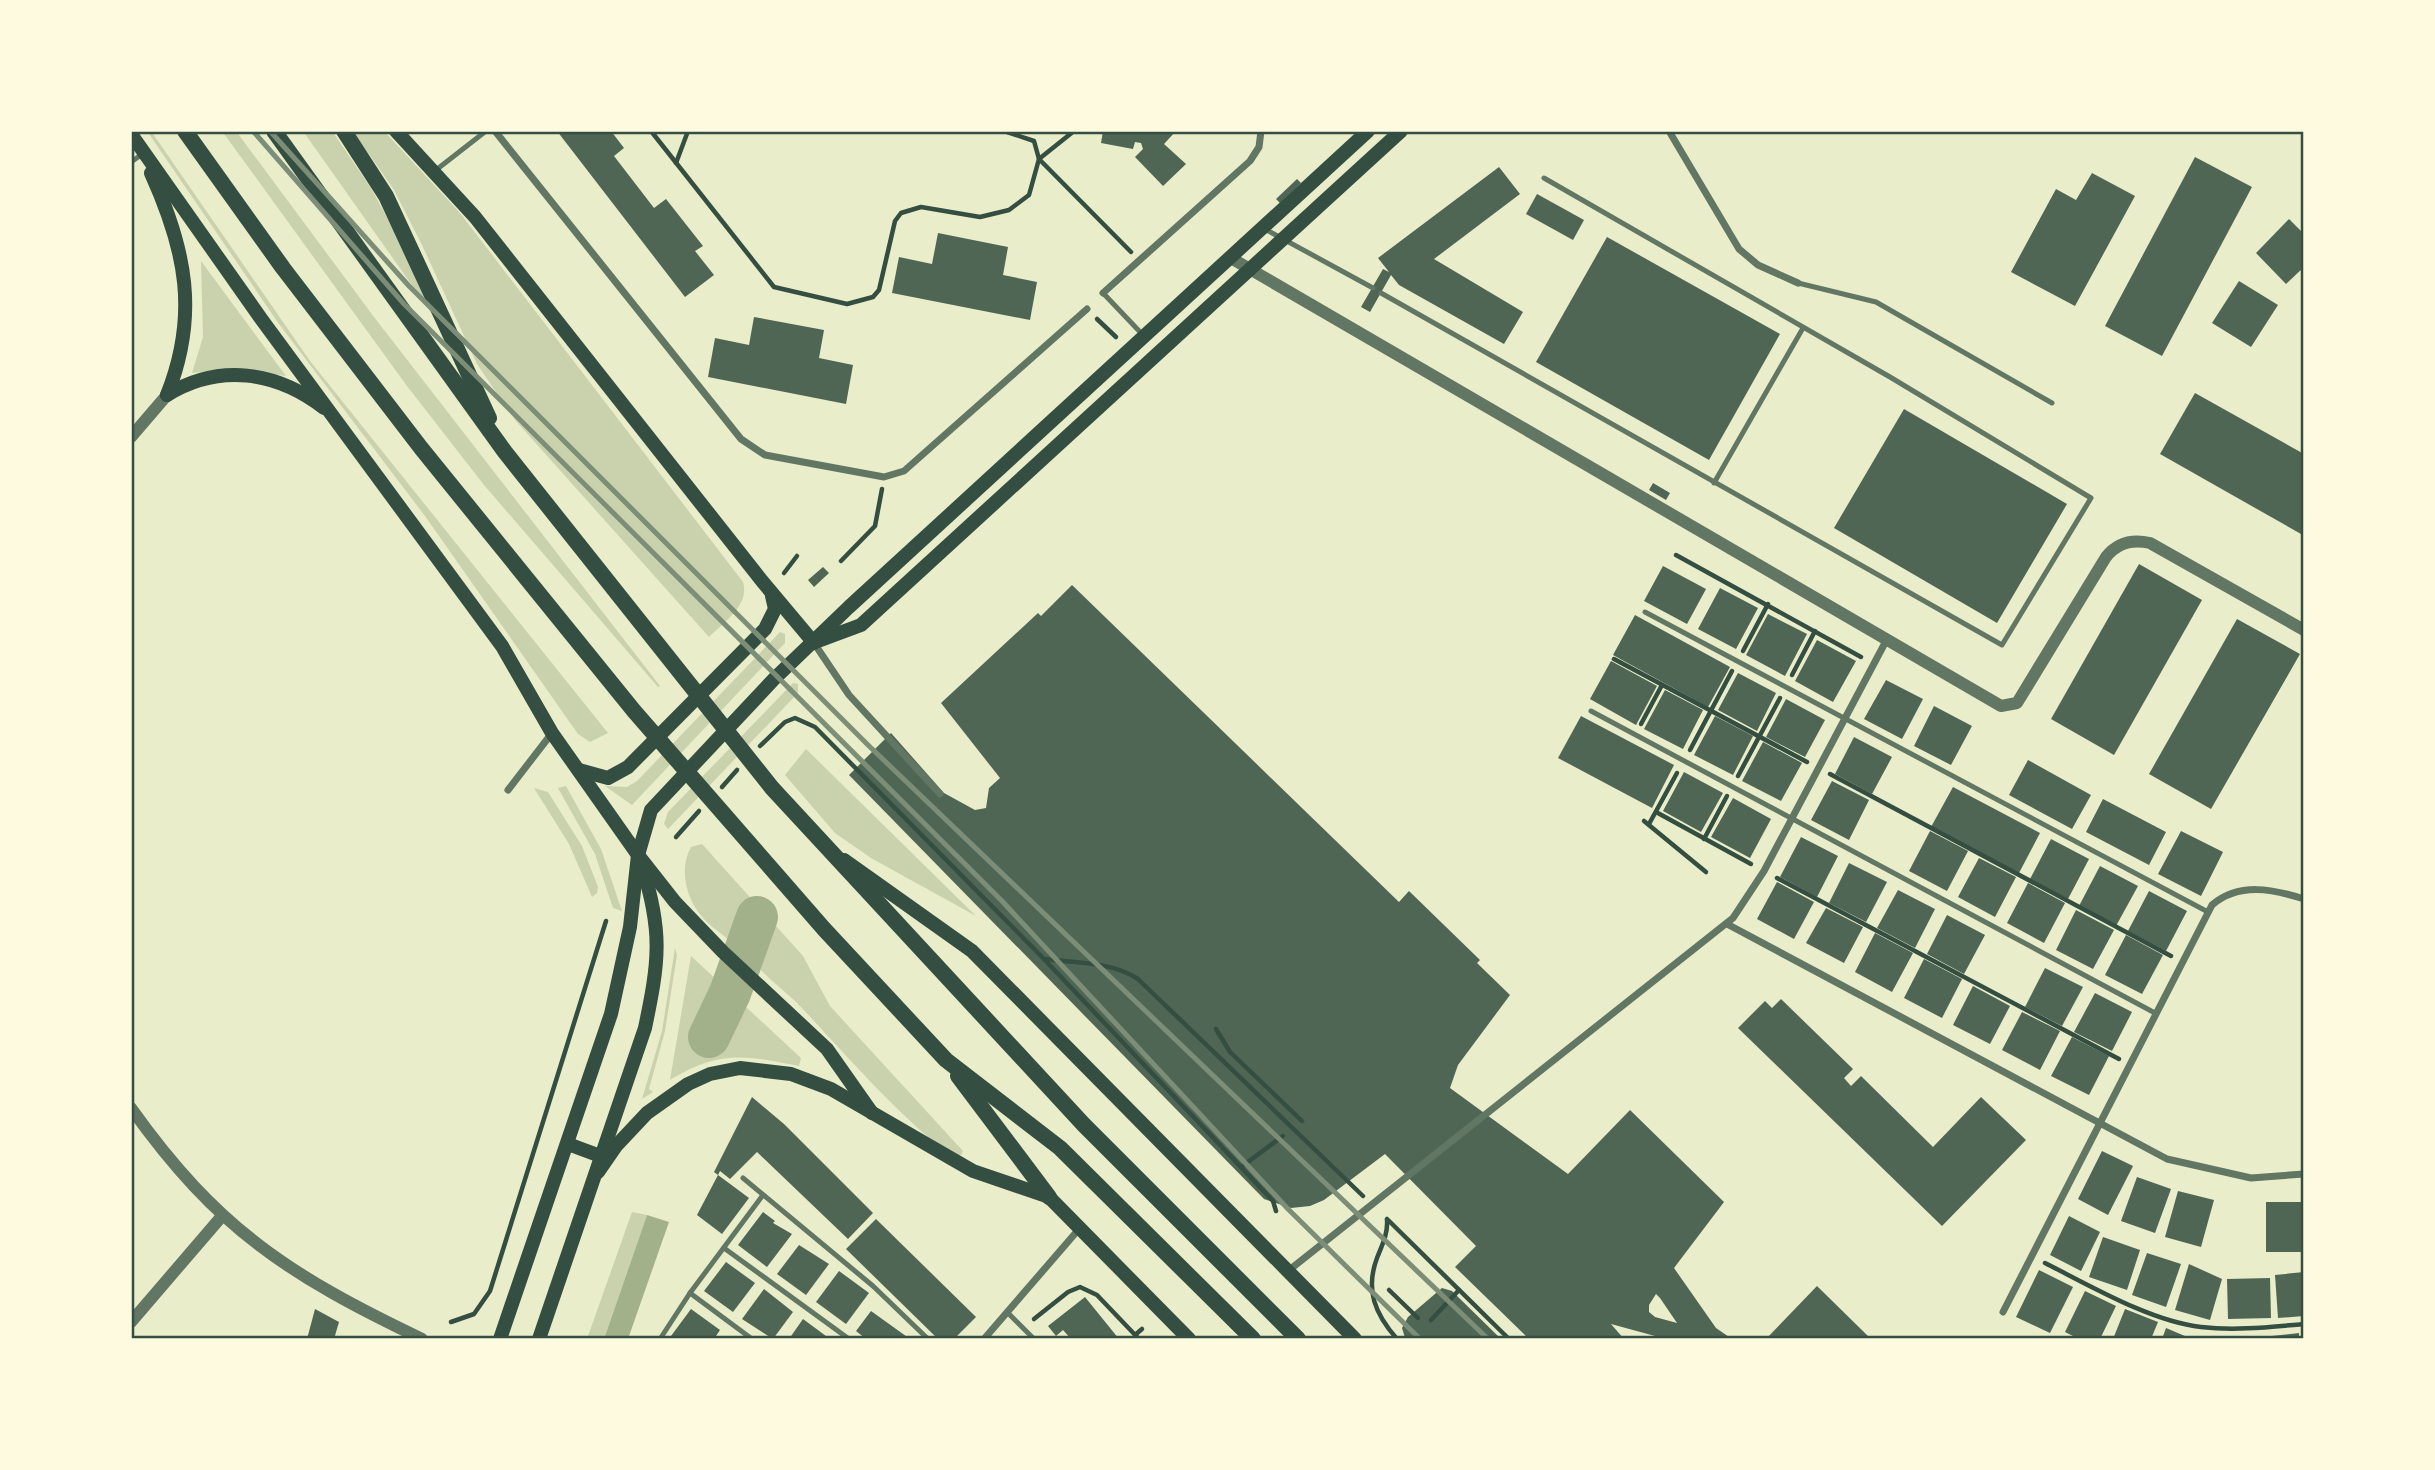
<svg xmlns="http://www.w3.org/2000/svg" width="2435" height="1470" font-family="Ubuntu,sans-serif">
<style>
.green{fill:#cad2ad}
.water{fill:#a3b18a}
.pier{fill:#e9edc9}
.lines{fill:none;stroke-linecap:round;stroke-linejoin:round}
.river{stroke:#a3b18a;stroke-width:42}
.building{fill:#4f6655;fill-rule:evenodd}
.path{stroke:#344e41;stroke-width:4.5}
.service{stroke:#617663;stroke-width:5}
.minor{stroke:#617663;stroke-width:7}
.tertiary{stroke:#617663;stroke-width:12}
.secondary{stroke:#344e41;stroke-width:14}
.primary{stroke:#344e41;stroke-width:16}
.rail{stroke:#7c8e77;stroke-width:5}
.neatline{fill:none;stroke:#344e41;stroke-width:2.5}
</style>
<rect width="100%" height="100%" fill="#e9edc9"/>
<g class="green">
<path d="M147 131H151L310 361 608 733 590 742 578 734 425 516 279 324Z"/>
<path d="M222 131H236L374 317 660 686 658 687 484 485 407 386Z"/>
<path d="M303 131H332L371 188 395 232 433 315Z"/>
<path d="M353 131H384L460 213 743 582C750 605 724 622 709 637L515 420 477 364 421 243 394 190Z"/>
<path d="M201 261 286 376 233 369 192 373 203 337Z"/>
<path d="M780 632 785 634V643L632 805 605 786 627 787 637 781Z"/>
<path d="M793 683 798 684V693L668 829 664 824 668 812Z"/>
<path d="M806 749 976 916 871 858 835 833 785 775Z"/>
<path d="M566 786 601 849 622 911 613 908 595 854 558 788Z"/>
<path d="M534 788 548 792 582 846 598 887 597 893 592 897 569 844Z"/>
<path d="M702 844 803 956 830 1006 963 1151 961 1155C934 1159 819 1024 794 1000 782 989 769 979 758 967L767 932 746 908 734 945C725 935 713 929 704 919 687 901 678 870 691 847Z"/>
<path d="M675 948 677 955 665 1031 649 1089 653 1092 642 1099 662 1031Z"/>
<path d="M691 956 801 1058 799 1066C745 1055 719 1050 670 1080Z"/>
<path d="M632 1212 647 1215 604 1339H587Z"/>
</g>
<g class="water">
<path d="M746 907 767 931 743 1007 727 1041 697 1031 734 945Z"/>
<path d="M647 1215 669 1222 628 1339H604Z"/>
</g>
<path class="pier" d="M731 942 761 970 746 1009 716 979Z"/>
<g class="lines">
<path class="river" d="M709 1037 730 993 757 917"/>
</g>
<g class="building">
<path d="M557 131H611L624 148 614 156 654 208 666 199 703 246 695 251 714 275 685 297Z"/>
<path d="M1103 131H1176L1164 144 1186 164 1163 186 1135 157 1143 149 1141 143 1135 142 1133 149 1101 143Z"/>
<path d="M2195 157 2252 187 2162 356 2105 326Z"/>
<path d="M1499 167 1520 194 1434 259 1523 312 1504 344 1399 285 1391 275 1370 312 1361 307 1383 269 1389 272 1378 258Z"/>
<path d="M2092 173 2135 196 2075 306 2011 272 2056 189 2076 200Z"/>
<path d="M1297 179 1301 183 1280 203 1276 199Z"/>
<path d="M1537 194 1584 220 1573 240 1526 214Z"/>
<path d="M2289 219 2304 234V267L2286 284 2256 253Z"/>
<path d="M938 233 1008 247 1003 275 1037 282 1030 320 892 293 899 257 932 264Z"/>
<path d="M1607 237 1780 334 1709 460 1536 362Z"/>
<path d="M2239 281 2278 305 2251 347 2212 323Z"/>
<path d="M754 317 824 330 819 358 853 365 846 404 708 377 715 338 749 345Z"/>
<path d="M2195 393 2304 454V529L2301 534 2160 454Z"/>
<path d="M1904 409 2067 504 1997 623 1834 528Z"/>
<path d="M1653 483 1670 493 1666 500 1649 490Z"/>
<path d="M2139 564 2202 600 2114 755 2051 719Z"/>
<path d="M1663 566 1706 589 1687 624 1644 601Z"/>
<path d="M823 567 829 573 814 587 808 580Z"/>
<path d="M1072 585 1399 902 1409 891 1480 960 1477 963 1510 995 1458 1065 1450 1088 1568 1174 1630 1110 1724 1202 1674 1268 1716 1328 1732 1339H1666L1611 1324 1624 1339H1529L1455 1267 1476 1246 1385 1154 1324 1200 1310 1206 1291 1208 1264 1199 849 775 891 733 944 793 975 810 986 808 989 788 1000 778 941 703 1038 613 1041 616ZM1656 1294 1660 1298 1677 1323 1655 1317 1649 1312V1305Z"/>
<path d="M1720 588 1758 608 1736 649 1698 629Z"/>
<path d="M1768 614 1807 634 1785 676 1746 655Z"/>
<path d="M1635 615 1730 667 1708 707 1613 655Z"/>
<path d="M2237 619 2300 654 2211 809 2149 774Z"/>
<path d="M1817 640 1856 661 1833 702 1795 681Z"/>
<path d="M1611 661 1657 686 1636 725 1590 699Z"/>
<path d="M1738 673 1776 693 1757 731 1718 710Z"/>
<path d="M1886 680 1923 699 1902 739 1864 719Z"/>
<path d="M1665 690 1703 710 1683 749 1644 729Z"/>
<path d="M1786 699 1825 720 1805 757 1766 737Z"/>
<path d="M1934 706 1972 726 1951 765 1914 746Z"/>
<path d="M1581 716 1674 765 1652 808 1558 758Z"/>
<path d="M1715 716 1753 736 1733 775 1694 755Z"/>
<path d="M1854 737 1892 757 1872 794 1835 774Z"/>
<path d="M1763 742 1802 763 1781 801 1742 781Z"/>
<path d="M2028 760 2091 795 2072 829 2009 795Z"/>
<path d="M1684 772 1723 793 1701 832 1663 811Z"/>
<path d="M1832 781 1869 800 1849 840 1811 820Z"/>
<path d="M1953 787 2040 833 2019 873 1931 827Z"/>
<path d="M1733 798 1771 819 1750 858 1711 837Z"/>
<path d="M2103 799 2166 832 2149 865 2086 832Z"/>
<path d="M1930 831 1968 851 1947 891 1909 871Z"/>
<path d="M2181 831 2223 852 2201 896 2158 874Z"/>
<path d="M1801 837 1838 856 1817 897 1780 877Z"/>
<path d="M2051 839 2089 859 2068 899 2030 879Z"/>
<path d="M1979 858 2016 877 1995 917 1958 897Z"/>
<path d="M1849 863 1887 882 1866 922 1829 903Z"/>
<path d="M2100 866 2138 886 2116 926 2079 906Z"/>
<path d="M1777 882 1814 902 1794 939 1757 919Z"/>
<path d="M2028 883 2065 903 2044 943 2007 923Z"/>
<path d="M1898 890 1935 909 1915 948 1877 928Z"/>
<path d="M2149 891 2187 911 2166 951 2128 931Z"/>
<path d="M1826 908 1863 927 1844 963 1806 943Z"/>
<path d="M2076 910 2114 930 2093 969 2056 950Z"/>
<path d="M1947 915 1985 935 1964 974 1927 954Z"/>
<path d="M1875 933 1913 953 1892 992 1855 972Z"/>
<path d="M2126 935 2163 955 2142 994 2105 975Z"/>
<path d="M1924 959 1962 979 1942 1018 1904 998Z"/>
<path d="M2045 968 2083 987 2062 1026 2025 1007Z"/>
<path d="M1973 986 2010 1006 1990 1044 1953 1025Z"/>
<path d="M2095 993 2132 1012 2112 1051 2074 1032Z"/>
<path d="M1781 999 1853 1069 1844 1078 1851 1086 1861 1076 1933 1147 1981 1097 2026 1140 1942 1226 1738 1028 1765 1001 1772 1008Z"/>
<path d="M2022 1012 2060 1031 2040 1070 2002 1050Z"/>
<path d="M2072 1037 2109 1056 2089 1095 2051 1076Z"/>
<path d="M752 1097 784 1124 873 1213 848 1239 757 1152 730 1179 720 1171 718 1175 714 1172Z"/>
<path d="M2102 1151 2133 1166 2108 1215 2078 1199Z"/>
<path d="M718 1175 749 1198 722 1234 697 1215Z"/>
<path d="M2137 1177 2171 1189 2155 1233 2121 1221Z"/>
<path d="M2178 1191 2214 1200 2201 1247 2165 1237Z"/>
<path d="M2266 1202H2303L2302 1252H2266Z"/>
<path d="M763 1212 775 1221 773 1223 792 1234 767 1267 738 1245Z"/>
<path d="M2069 1216 2100 1232 2081 1271 2050 1255Z"/>
<path d="M876 1219 976 1317 954 1339H938L846 1249Z"/>
<path d="M2103 1237 2140 1250 2127 1290 2089 1277Z"/>
<path d="M799 1245 829 1264 806 1295 777 1274Z"/>
<path d="M2147 1253 2181 1264 2166 1307 2132 1295Z"/>
<path d="M726 1262 755 1283 733 1312 704 1291Z"/>
<path d="M2189 1264 2222 1279 2210 1320 2175 1310Z"/>
<path d="M2039 1270 2073 1287 2050 1333 2016 1317Z"/>
<path d="M839 1271 869 1293 846 1324 816 1302Z"/>
<path d="M2304 1272V1316L2278 1318 2275 1275Z"/>
<path d="M2270 1278 2271 1318 2228 1319 2227 1279Z"/>
<path d="M1817 1286 1871 1339H1766Z"/>
<path d="M1442 1288 1452 1291 1501 1339 1405 1338 1402 1328 1408 1317Z"/>
<path d="M764 1289 793 1312 773 1339 742 1319Z"/>
<path d="M2085 1291 2116 1306 2100 1339H2079L2065 1332Z"/>
<path d="M1085 1297 1119 1339H1071L1063 1330 1056 1336 1048 1326Z"/>
<path d="M315 1309 339 1322 334 1339H307Z"/>
<path d="M691 1309 720 1330 714 1339 671 1336Z"/>
<path d="M2125 1309 2158 1322 2151 1339H2113Z"/>
<path d="M871 1311 910 1339H866L856 1331Z"/>
<path d="M803 1319 830 1339H789Z"/>
<path d="M2166 1328 2192 1339H2162Z"/>
<path d="M2299 1333V1339H2262V1337Z"/>
</g>
<g class="lines">
<g class="path">
<path d="M651 131 774 287 847 304 873 297 879 290 895 221 901 213 921 207 980 217 1009 210 1029 195 1039 159 1074 131"/>
<path d="M1004 131 1034 141 1039 159 1131 252"/>
<path d="M676 163 688 131"/>
<path d="M1097 319 1116 337"/>
<path d="M1676 555 1861 657"/>
<path d="M841 561 875 526 882 489"/>
<path d="M784 573 797 556"/>
<path d="M1743 651 1768 604"/>
<path d="M1614 659 1807 762"/>
<path d="M1792 675 1815 631"/>
<path d="M1641 724 1662 685"/>
<path d="M760 746 785 722 795 718 815 727 1044 959 1273 1201 1276 1211"/>
<path d="M1690 750 1732 671"/>
<path d="M1830 774 2171 956"/>
<path d="M1738 776 1780 698"/>
<path d="M722 787 737 770"/>
<path d="M1656 812 1751 864"/>
<path d="M1644 821 1706 872"/>
<path d="M1649 824 1677 773"/>
<path d="M676 837 699 811"/>
<path d="M1704 839 1727 796"/>
<path d="M1777 878 2119 1059"/>
<path d="M1044 959C1075 963 1110 961 1138 979L1363 1196"/>
<path d="M1216 1029 1230 1052 1302 1121"/>
<path d="M1241 1167 1283 1136"/>
<path d="M1387 1219 1509 1339"/>
<path d="M1387 1220C1388 1234 1382 1245 1377 1258 1365 1290 1375 1314 1397 1339"/>
<path d="M2045 1263C2091 1286 2150 1321 2201 1327 2235 1331 2270 1327 2304 1324"/>
<path d="M1389 1290 1418 1318"/>
<path d="M1034 1319 1068 1292 1080 1287 1097 1295 1139 1339"/>
<path d="M1431 1320 1459 1290"/>
<path d="M451 1322 474 1314 490 1291 606 921"/>
<path d="M1135 1335 1142 1329"/>
</g>
<g class="service">
<path d="M131 162 141 155"/>
<path d="M436 170 486 131"/>
<path d="M1263 228 1373 288"/>
<path d="M1798 283 1876 302 2052 403"/>
<path d="M1103 293 1142 334"/>
<path d="M1381 293 2002 645 2091 498 1890 377 1544 178"/>
<path d="M1714 483 1803 328"/>
<path d="M1645 612 2208 912"/>
<path d="M1591 711 2155 1013"/>
<path d="M743 1178 873 1286 928 1339"/>
<path d="M724 1248 849 1339"/>
<path d="M690 1293 752 1339"/>
<path d="M1007 1312 1034 1339"/>
<path d="M660 1339 690 1293 763 1195"/>
</g>
<g class="minor">
<path d="M495 131 741 439 765 455 884 477 904 471 1087 309"/>
<path d="M1669 131 1739 249 1758 265 1798 283"/>
<path d="M1103 293 1250 161 1259 147 1261 131"/>
<path d="M814 643 849 695 940 794"/>
<path d="M508 790 552 733"/>
<path d="M1727 924 2167 1159 2251 1178 2304 1174"/>
<path d="M1288 1271 1733 918 1764 871 1886 641"/>
<path d="M2003 1312 2212 905C2239 882 2273 889 2304 899"/>
<path d="M984 1339 1079 1229"/>
</g>
<g class="tertiary">
<path d="M1231 258 2001 706 2017 703 2106 557C2117 543 2132 539 2150 543L2304 630"/>
<path d="M131 437 167 395"/>
<path d="M131 1108C217 1229 290 1276 422 1339"/>
<path d="M131 1322 222 1216"/>
</g>
<g class="secondary">
<path d="M396 131 475 217 762 581 814 643"/>
<path d="M131 134 262 320 502 646 552 733 638 855 675 902 723 952 827 1049 872 1113"/>
<path d="M151 173C186 250 199 315 167 395"/>
<path d="M167 395C219 363 276 371 324 408"/>
<path d="M818 641 861 625 1401 131"/>
<path d="M579 770 608 778 628 767 765 629 775 609 772 596"/>
<path d="M844 860 972 951 1355 1339"/>
<path d="M568 1144 603 1157"/>
<path d="M598 1172 616 1146 647 1113 688 1084 710 1074 740 1068 791 1074 831 1089 973 1171 1049 1197 1189 1339"/>
<path d="M500 1339 611 1014 630 927 638 855 651 810 774 679 849 607 1368 131"/>
<path d="M539 1339 645 1028C659 961 663 932 642 866"/>
</g>
<g class="primary">
<path d="M185 131 283 268 421 448 634 711 824 929 946 1060 1060 1148 1253 1339"/>
<path d="M274 131 505 452 772 788 1084 1125 1298 1339"/>
<path d="M344 131 386 196 489 418"/>
<path d="M958 1076 1049 1197"/>
</g>
<g class="rail">
<path d="M253 131 404 304 1002 901 1288 1209 1420 1339"/>
<path d="M270 131 409 286 868 745 1488 1339"/>
</g>
</g>
<rect width="2435" height="1470" fill="none" stroke="#fefae0" stroke-width="266"/>
<rect x="133" y="133" width="2169" height="1204" class="neatline"/>
</svg>
